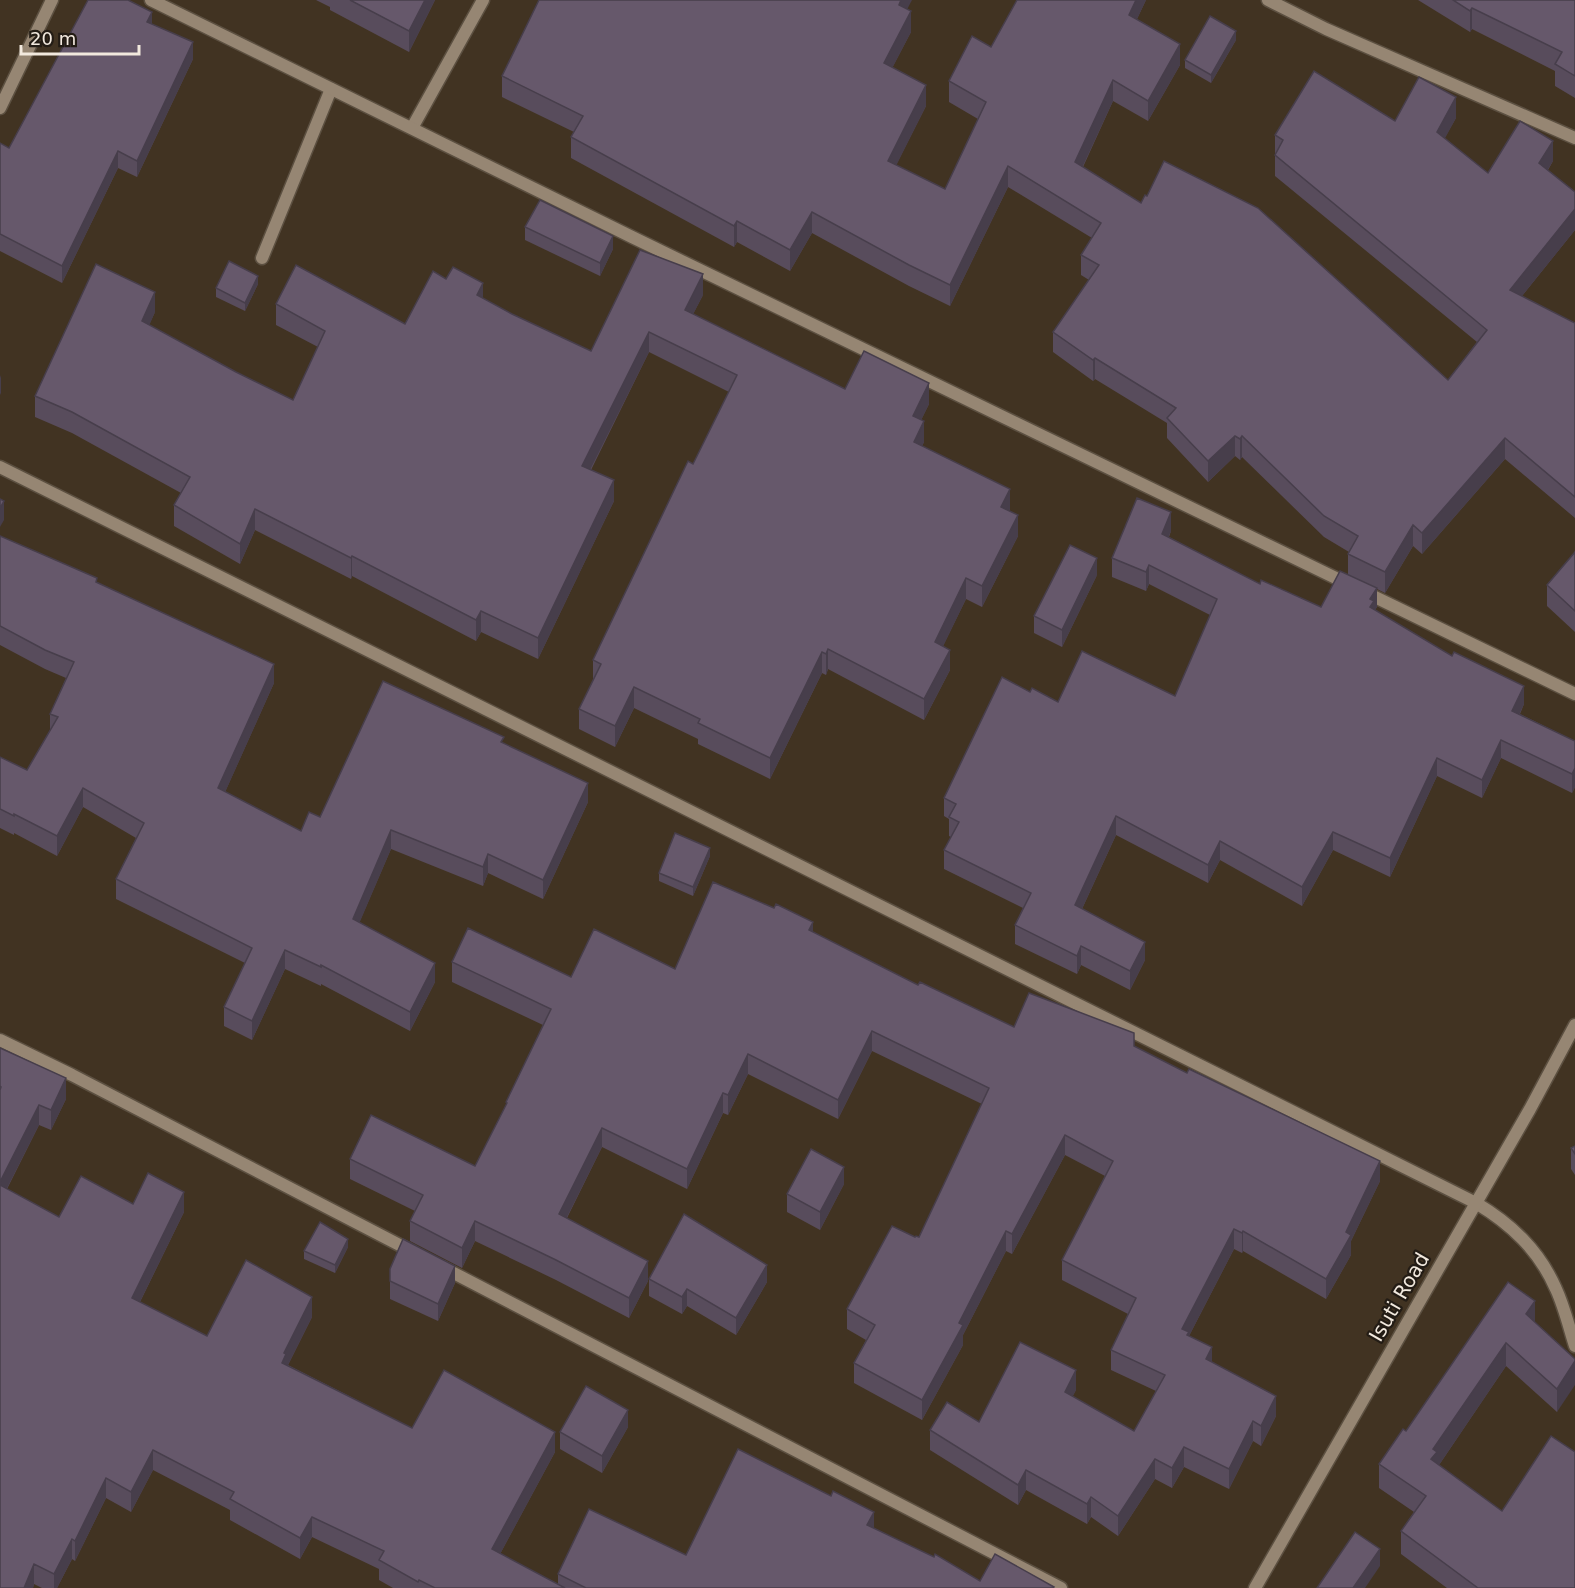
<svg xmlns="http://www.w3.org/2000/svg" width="1575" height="1588" font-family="'DejaVu Sans',sans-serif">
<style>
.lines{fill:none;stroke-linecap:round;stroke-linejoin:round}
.service-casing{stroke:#5c5041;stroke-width:15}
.minor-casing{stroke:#5c5041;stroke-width:15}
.tertiary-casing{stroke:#5c5041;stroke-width:15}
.service{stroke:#968673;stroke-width:12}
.minor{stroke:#968673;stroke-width:12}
.tertiary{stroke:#968673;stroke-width:12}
.wall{fill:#584c5c}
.shaded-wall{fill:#473e4b}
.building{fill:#66586b;stroke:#473e4b;stroke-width:1.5}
.labels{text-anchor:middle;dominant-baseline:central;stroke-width:4.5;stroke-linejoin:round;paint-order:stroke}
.street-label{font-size:20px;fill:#f2e9de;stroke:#231c15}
</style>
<rect width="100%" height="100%" fill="#413322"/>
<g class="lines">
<g class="service-casing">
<g id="service">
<path d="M412 128 483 0"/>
<path d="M262 258 331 89"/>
</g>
</g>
<g class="minor-casing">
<g id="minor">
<path d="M151 0 632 237 1575 694"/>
<path d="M1268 0 1326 29 1575 138"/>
<path d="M0 108 52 0"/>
<path d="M0 467 1476 1203C1511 1224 1539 1250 1556 1289 1564 1306 1569 1327 1575 1346"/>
<path d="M0 1040 72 1075 413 1252"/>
<path d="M442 1267 1061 1588"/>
</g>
</g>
<g class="tertiary-casing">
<path id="tertiary" d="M1255 1588 1530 1109 1575 1025"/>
</g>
<use href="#service" class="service"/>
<use href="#minor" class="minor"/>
<use href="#tertiary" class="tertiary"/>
</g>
<g class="wall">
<path d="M316 0H435L409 52 330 10V7Z"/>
<path d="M1146 0 1137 19 1180 65 1148 121 1113 101 1083 167 1141 203 1448 380 1477 342 1275 176V135L1395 121 1456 118 1444 139 1488 173 1553 161 1548 170 1575 192V230L1522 296 1575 323V518L1505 459 1422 554 1413 546 1385 593 1377 589V607L1375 610 1524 704 1520 714 1575 741V787L1572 793 1501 758 1482 798 1437 776 1390 877 1333 850 1302 906 1220 860 1208 883 1116 835 1082 909 1145 960 1130 990 1081 965 1077 974 1015 944V925L1023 908 944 869V850L951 837 949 836V819L944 816V798L1030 692 1058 702 1175 696 1210 615 1149 584 1146 591 1112 577V558L1171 531 1169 537 1260 584 1321 607 1348 574V554L1349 552 1324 537 1242 457 1240 460 1235 456 1208 482 1167 438V423L1095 379 1093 381 1053 352V332L1089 280 1081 275V255L1092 238 1008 187 950 306 909 286 812 233 790 271 737 242 734 247 571 158V137L574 132 502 97V76L907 9 911 32 892 68 926 106 896 165 945 189 978 119 949 102V81L991 47Z"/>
<path d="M1418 0H1575V98L1555 86V71L1472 29 1470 32Z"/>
<path d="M152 24 193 59 137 177 118 168 62 283 0 251V143L9 148Z"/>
<path d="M1236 40 1211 83 1185 68V60Z"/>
<path d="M525 227 613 249 600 276 525 240Z"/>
<path d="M258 284 245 311 216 297V288Z"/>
<path d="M703 295 693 314 845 389 929 404 921 420 924 442 922 446 1010 509 1009 511 1018 536 982 607 966 599 943 646 950 670 924 720 828 669 826 675 822 673 770 779 698 744V739L634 708 615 747 579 729V709L593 681V660L693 464 729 392 649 352 591 470 614 501 538 659 481 632 476 641 352 576 351 579 255 530 240 564 174 526V505L181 493 72 433 35 417V396L155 312 149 325 236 372 293 400 318 347 276 325V304L405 324 483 299 512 314 591 351Z"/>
<path d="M0 536 97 582 274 683 225 792 301 831 320 817 504 743 588 802 543 899 488 873 483 886 391 849 359 923 435 982 410 1031 321 984V986L285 969 252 1040 224 1026V1007L245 963 116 899V879L136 838 83 807 57 856 14 833V835L0 828V757L27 770 50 730V714L66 678 45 669 0 645Z"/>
<path d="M1575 552V632L1547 606V585Z"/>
<path d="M1097 575 1062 647 1034 633V616Z"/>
<path d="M710 856 693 896 659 881V873Z"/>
<path d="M813 932 918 985 1014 1027 1134 1046 1380 1181 1351 1241V1255L1326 1299 1243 1251 1242 1253 1234 1249 1189 1336 1212 1362 1276 1416 1261 1446 1253 1441 1229 1489 1184 1467 1172 1488 1155 1479 1118 1536 1091 1517 1087 1524 1026 1490 1018 1505 930 1450V1430L979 1422 1076 1390 1072 1397 1134 1431 1156 1391 1111 1370V1350L1128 1314 1062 1280V1260L1105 1176 1065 1155 1012 1254 1006 1251 963 1335V1345L922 1420 854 1383V1363L866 1340 847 1329V1309L915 1237H919L982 1104 872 1051 838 1119 748 1074 728 1115 723 1113 687 1189 602 1147 567 1218 648 1281 629 1318 556 1280 475 1241 462 1268 410 1241V1221L415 1211 350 1179V1159L475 1166 506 1106V1102L543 1025 452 982V962L571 977 675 969Z"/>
<path d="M0 1048 66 1099 51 1130 39 1125 7 1189 59 1217 133 1204 184 1212 140 1302 207 1336 312 1317 288 1365 412 1428 555 1452 500 1554 558 1584V1574L874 1528 980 1581 1054 1588H393L379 1580V1569L312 1537 300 1559 230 1520V1510L153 1470 131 1512 106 1498 75 1561 72 1559 57 1588H42L34 1584 33 1588H0Z"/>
<path d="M1575 1146V1175L1571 1169V1148Z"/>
<path d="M844 1184 820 1230 787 1212V1194Z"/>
<path d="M348 1247 335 1273 304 1259V1251Z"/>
<path d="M390 1269 455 1283 438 1321 390 1299Z"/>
<path d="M649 1279 767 1282 736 1335 687 1306 682 1314 649 1296Z"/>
<path d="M1508 1282 1535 1322 1575 1359 1557 1412 1506 1366 1439 1465 1575 1588H1447L1401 1554V1531L1414 1512 1379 1488V1464L1406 1431Z"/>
<path d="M628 1427 602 1473 560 1449V1432Z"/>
</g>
<g class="shaded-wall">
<path d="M425 0H435L409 52V31Z"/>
<path d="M901 0H912L899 25V5Z"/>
<path d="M1136 0H1146L1129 36V15Z"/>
<path d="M1472 8V29L1470 32V11Z"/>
<path d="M911 11V32L884 84V63Z"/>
<path d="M152 12V29L147 22Z"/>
<path d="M1236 31V40L1211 83V75Z"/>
<path d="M193 42V59L137 177V161Z"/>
<path d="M1180 44V65L1148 121V101Z"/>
<path d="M1113 80V101L1075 183V162Z"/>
<path d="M926 85V106L888 182V161Z"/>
<path d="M1456 97V118L1437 153V132Z"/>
<path d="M1553 141V161L1539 184V163Z"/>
<path d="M118 151V168L62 283V266Z"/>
<path d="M1008 166V187L950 306V285Z"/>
<path d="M1575 209V230L1510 311V290Z"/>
<path d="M812 212V233L790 271V250Z"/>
<path d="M737 221V242L734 247V226Z"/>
<path d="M613 236V249L600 276V263Z"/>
<path d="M703 274V295L685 330V310Z"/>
<path d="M258 276V284L245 311V303Z"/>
<path d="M483 283V304L477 295Z"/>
<path d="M155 292V312L142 342V321Z"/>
<path d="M649 332V352L582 486V466Z"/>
<path d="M1095 358V379L1093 381V360Z"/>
<path d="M1 375V393L0 395V378Z"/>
<path d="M929 383V404L913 437V416Z"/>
<path d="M924 421V442L914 463V442Z"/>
<path d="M1235 436V456L1208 482V461Z"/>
<path d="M1242 436V457L1240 460V439Z"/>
<path d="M1505 438V459L1422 554V533Z"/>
<path d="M614 480V501L538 659V638Z"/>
<path d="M1010 489V509L1001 527V507Z"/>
<path d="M4 501V520L0 527V508Z"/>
<path d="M255 509V530L240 564V544Z"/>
<path d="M1171 512V531L1162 552V534Z"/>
<path d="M1018 515V536L982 607V586Z"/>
<path d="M1413 525V546L1385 593V572Z"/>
<path d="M352 556V576L351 579V558Z"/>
<path d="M1097 558V575L1062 647V630Z"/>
<path d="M1149 565V584L1146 591V572Z"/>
<path d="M966 578V599L935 663V642Z"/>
<path d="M1377 588V607L1374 612 1370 626V599Z"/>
<path d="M481 611V632L476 641V620Z"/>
<path d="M828 649V669L826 675V654Z"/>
<path d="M950 650V670L924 720V699Z"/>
<path d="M822 652V673L770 779V758Z"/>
<path d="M274 664V683L218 808V788Z"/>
<path d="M1524 686V704L1512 730V711Z"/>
<path d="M634 687V708L615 747V726Z"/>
<path d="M1501 740V758L1482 798V780Z"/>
<path d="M1437 758V776L1390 877V858Z"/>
<path d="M1575 768V787L1572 793V774Z"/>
<path d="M588 783V802L543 899V880Z"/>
<path d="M83 788V807L57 856V836Z"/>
<path d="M1116 816V835L1075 924V905Z"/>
<path d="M391 830V849L353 938V919Z"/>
<path d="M1333 832V850L1302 906V887Z"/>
<path d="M1220 841V860L1208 883V865Z"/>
<path d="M710 848V856L693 896V887Z"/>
<path d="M488 854V873L483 886V867Z"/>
<path d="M813 922V942L809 930Z"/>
<path d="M1145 942V960L1130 990V971Z"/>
<path d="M1081 946V965L1077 974V956Z"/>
<path d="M285 950V969L252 1040V1021Z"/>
<path d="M435 963V982L410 1031V1012Z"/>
<path d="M872 1031V1051L838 1119V1100Z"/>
<path d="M748 1054V1074L728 1115V1095Z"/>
<path d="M66 1078V1099L51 1130V1110Z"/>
<path d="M723 1093V1113L687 1189V1169Z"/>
<path d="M39 1105V1125L0 1202V1182Z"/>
<path d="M602 1128V1147L559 1233V1214Z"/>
<path d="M1065 1135V1155L1012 1254V1234Z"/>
<path d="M1380 1161V1181L1351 1241V1255L1326 1299V1279L1346 1232Z"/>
<path d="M844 1167V1184L820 1230V1212Z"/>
<path d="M184 1192V1212L132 1318V1298Z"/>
<path d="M475 1221V1241L462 1268V1248Z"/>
<path d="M1234 1229V1249L1189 1336V1352L1182 1329Z"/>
<path d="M1006 1231V1251L963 1335V1345L922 1420V1400L959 1323Z"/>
<path d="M1243 1231V1251L1242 1253V1233Z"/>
<path d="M348 1239V1247L335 1273V1265Z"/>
<path d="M648 1261V1281L629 1318V1298Z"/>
<path d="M767 1265V1282L736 1335V1318Z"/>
<path d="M455 1266V1283L438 1321V1304Z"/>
<path d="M687 1289V1306L682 1314V1297Z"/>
<path d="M312 1297V1317L286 1369 282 1363 284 1353Z"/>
<path d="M1535 1301V1325L1526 1314Z"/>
<path d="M1506 1343V1366L1437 1468 1431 1459 1433 1449Z"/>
<path d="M1212 1347V1367L1206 1359Z"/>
<path d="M1575 1361V1385L1557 1412V1389Z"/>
<path d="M1076 1370V1390L1065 1412V1392Z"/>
<path d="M1276 1396V1416L1261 1446V1426Z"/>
<path d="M628 1410V1427L602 1473V1456Z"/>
<path d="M1253 1421V1441L1229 1489V1469Z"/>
<path d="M555 1432V1452L492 1569V1549Z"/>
<path d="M1184 1447V1467L1172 1488V1468Z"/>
<path d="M153 1450V1470L131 1512V1492Z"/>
<path d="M1155 1459V1479L1118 1536V1516Z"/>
<path d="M1026 1470V1490L1018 1505V1485Z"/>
<path d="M106 1478V1498L75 1561V1541Z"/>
<path d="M1091 1497V1517L1087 1524V1504Z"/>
<path d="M874 1512V1532L867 1525Z"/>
<path d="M312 1517V1537L300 1559V1538Z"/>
<path d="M72 1539V1559L57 1588H54V1574Z"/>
<path d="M1380 1549V1566L1365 1588H1353Z"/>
<path d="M34 1564V1584L33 1588H24Z"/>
</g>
<g class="building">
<path d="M88 0H128L152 12 147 22 193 42 137 161 118 151 62 266 0 234V143L9 148Z"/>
<path d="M350 0H425L409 31Z"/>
<path d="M539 0H901L899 5 911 11 884 63 926 85 888 161 945 189 986 102 949 81 972 36 991 47 1017 0H1136L1129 15 1180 44 1148 101 1113 80 1075 162 1141 203 1145 195 1147 196 1164 161 1258 208 1448 380 1487 330 1275 155 1283 140 1275 135 1314 71 1395 121 1419 77 1456 97 1437 132 1488 173 1520 121 1553 141 1539 163 1575 192V209L1510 290 1575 323V497L1505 438 1422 533 1413 525 1385 572 1348 554 1358 536 1324 516 1242 436 1240 439 1235 436 1208 461 1167 418 1176 408 1095 358 1093 360 1053 332 1099 265 1081 255 1101 223 1008 166 950 285 909 265 812 212 790 250 737 221 734 226 571 137 583 116 502 76Z"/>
<path d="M1453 0H1575V76L1555 64 1562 52 1472 8 1470 11Z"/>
<path d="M1210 16 1236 31 1211 75 1185 60Z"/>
<path d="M540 200 613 236 600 263 525 227Z"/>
<path d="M640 250 703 274 685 310 845 389 864 351 929 383 913 416 924 421 914 442 1010 489 1001 507 1018 515 982 586 966 578 935 642 950 650 924 699 828 649 826 654 822 652 770 758 698 723 700 719 634 687 615 726 579 709 601 664 593 660 688 461 693 464 737 375 649 332 582 466 614 480 538 638 481 611 476 620 352 556 351 558 255 509 240 544 174 505 190 477 72 412 35 396 96 264 155 292 142 321 236 372 293 400 325 331 276 304 296 265 405 324 433 271 446 279 453 267 483 283 477 295 512 314 591 351Z"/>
<path d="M229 261 258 276 245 303 216 288Z"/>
<path d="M1137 498 1171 512 1162 534 1260 584 1261 580 1321 607 1340 571 1377 588 1370 599 1374 601 1370 607 1452 656 1454 652 1524 686 1512 711 1575 741V768L1572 774 1501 740 1482 780 1437 758 1390 858 1333 832 1302 887 1220 841 1208 865 1116 816 1075 905 1145 942 1130 971 1081 946 1077 956 1015 925 1031 893 944 850 959 822 949 817 956 804 944 798 1002 677 1030 692 1032 688 1058 702 1082 651 1175 696 1217 599 1149 565 1146 572 1112 558Z"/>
<path d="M0 499 4 501 0 508Z"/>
<path d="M0 536 97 578 96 582 274 664 218 788 301 831 309 812 320 817 383 681 504 737 501 742 588 783 543 880 488 854 483 867 391 830 353 919 435 963 410 1012 321 965V967L285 950 252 1021 224 1007 252 948 116 879 144 823 83 788 57 836 14 814V816L0 809V757L27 770 58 717 50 714 74 662 45 650 0 626Z"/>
<path d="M1070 545 1097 558 1062 630 1034 616Z"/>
<path d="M1575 552V611L1547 585Z"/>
<path d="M675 833 710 848 693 887 659 873Z"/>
<path d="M713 882 774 908 776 904 813 922 809 930 918 985 920 982 1014 1027 1029 993 1134 1033V1046L1187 1073 1189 1069 1380 1161 1346 1232 1351 1235 1326 1279 1243 1231 1242 1233 1234 1229 1182 1329 1189 1332 1187 1335 1212 1347 1206 1359 1276 1396 1261 1426 1253 1421 1229 1469 1184 1447 1172 1468 1155 1459 1118 1516 1091 1497 1087 1504 1026 1470 1018 1485 930 1430 947 1402 979 1422 1020 1342 1076 1370 1065 1392 1134 1431 1165 1375 1111 1350 1136 1298 1062 1260 1113 1161 1065 1135 1012 1234 1006 1231 959 1323 963 1325 922 1400 854 1363 875 1325 847 1309 892 1226 915 1237 916 1236 919 1237 989 1088 872 1031 838 1100 748 1054 728 1095 723 1093 687 1169 602 1128 559 1214 648 1261 629 1298 556 1260 475 1221 462 1248 410 1221 423 1195 350 1159 371 1115 475 1166 507 1103 506 1102 551 1009 452 962 468 928 571 977 594 929 675 969Z"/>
<path d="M0 1048 66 1078 51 1110 39 1105 0 1182V1090L1 1087 0 1086Z"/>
<path d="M1575 1146V1154L1571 1148Z"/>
<path d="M811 1149 844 1167 820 1212 787 1194Z"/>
<path d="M148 1173 184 1192 132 1298 207 1336 246 1260 312 1297 284 1353 286 1354 282 1363 412 1428 444 1370 555 1432 492 1549 565 1588H435L419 1580 418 1582 379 1560 384 1551 312 1517 300 1538 230 1499 234 1492 153 1450 131 1492 106 1478 75 1541 72 1539 54 1574 34 1564 24 1588H0V1185L59 1217 81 1176 133 1204Z"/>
<path d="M684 1214 767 1265 736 1318 687 1289 682 1297 649 1279Z"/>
<path d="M320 1222 348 1239 335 1265 304 1251Z"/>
<path d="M403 1239 455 1266 438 1304 390 1281V1269Z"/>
<path d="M1508 1282 1535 1301 1526 1314 1575 1359V1361L1557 1389 1506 1343 1433 1449 1437 1452 1431 1459 1502 1511 1551 1436 1575 1452V1588H1478L1401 1531 1426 1496 1379 1464 1403 1429 1406 1431Z"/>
<path d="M586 1386 628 1410 602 1456 560 1432Z"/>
<path d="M738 1449 831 1496 833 1491 874 1512 867 1525 934 1557 935 1554 980 1581 995 1554 1054 1587 1053 1588H586L558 1574 589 1509 686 1555Z"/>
<path d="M1355 1532 1380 1549 1353 1588H1317Z"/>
</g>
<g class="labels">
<g class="street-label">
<text transform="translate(1399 1297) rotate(-60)">Isuti Road</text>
</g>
</g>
<path d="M21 45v9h118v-9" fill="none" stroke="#f2e9de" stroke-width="3"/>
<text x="30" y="45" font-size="18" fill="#f2e9de" stroke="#231c15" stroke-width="4.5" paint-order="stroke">20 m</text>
</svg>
